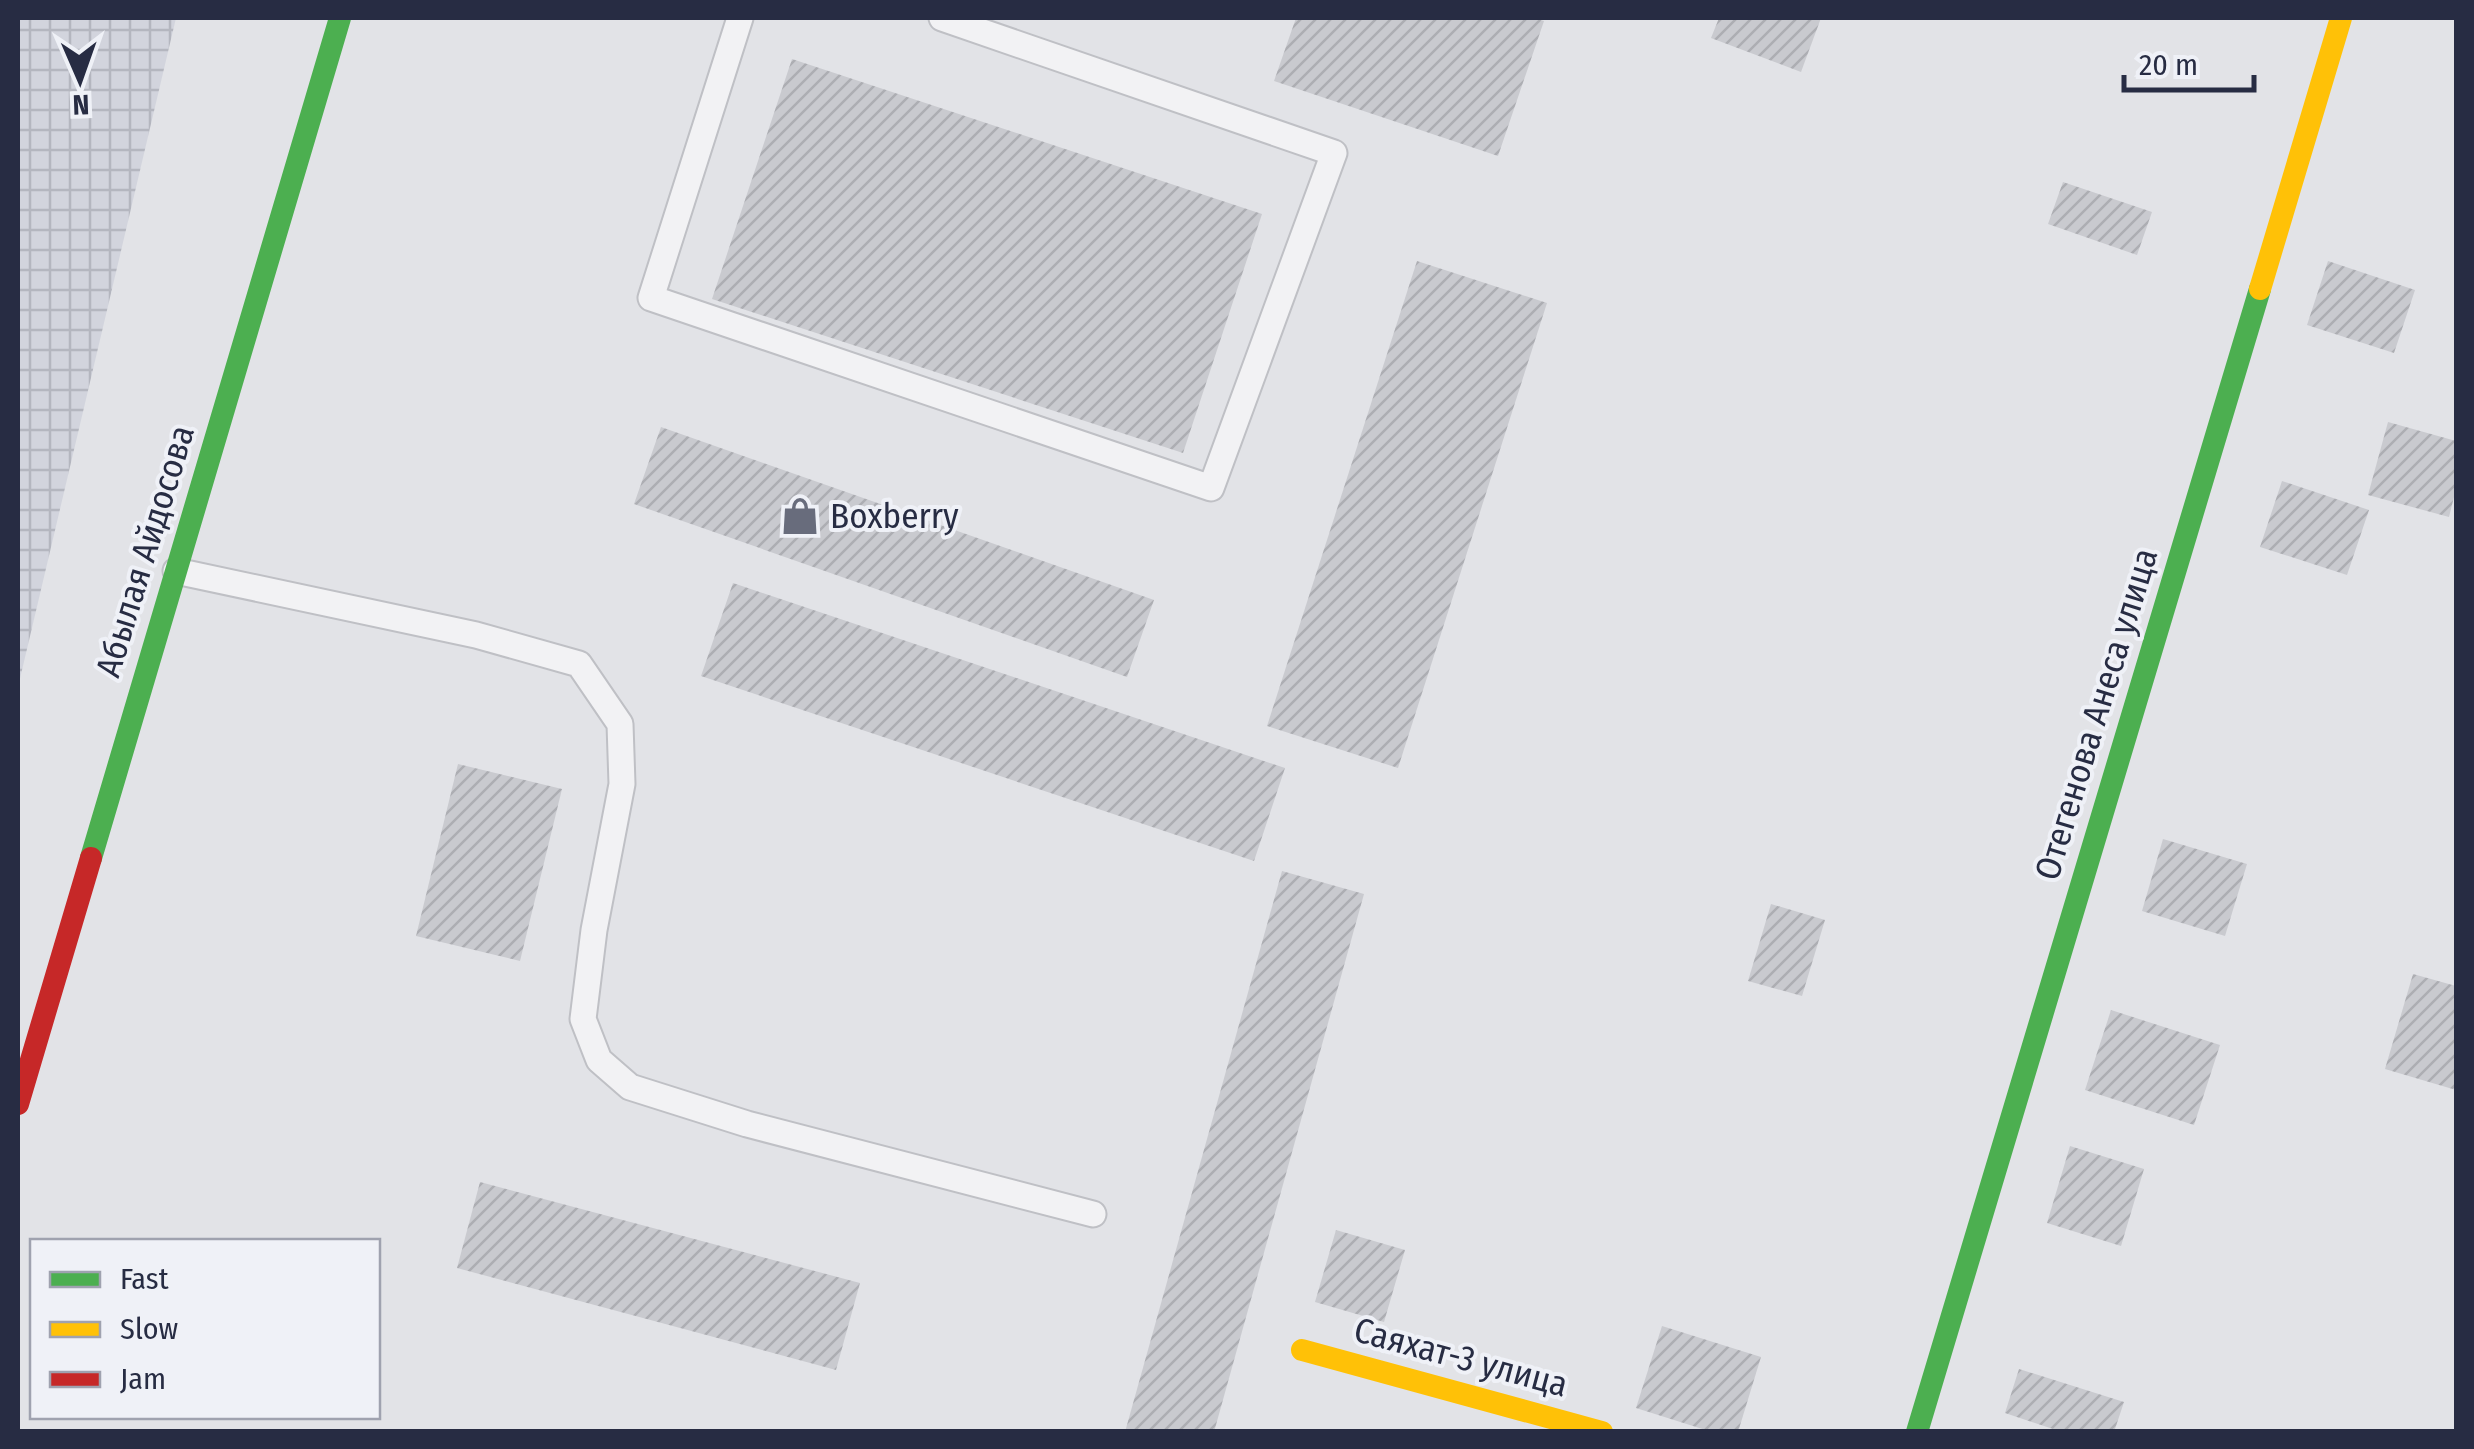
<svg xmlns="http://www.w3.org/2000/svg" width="2474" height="1449" font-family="'Fira Sans Condensed',sans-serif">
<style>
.industrial{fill:url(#industrial-grid)}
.building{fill:url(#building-hatch)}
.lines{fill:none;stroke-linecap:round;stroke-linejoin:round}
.lane-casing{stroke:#bfc0c5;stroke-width:29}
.lane{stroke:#f2f2f4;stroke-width:25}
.fast{stroke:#4caf50;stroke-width:22}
.slow{stroke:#ffc107;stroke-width:22}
.jam{stroke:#c62828;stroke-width:22}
.labels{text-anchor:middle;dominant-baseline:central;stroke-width:8;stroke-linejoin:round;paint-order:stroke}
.poi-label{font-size:35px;fill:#272c43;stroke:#eff1f7;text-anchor:start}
.street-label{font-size:35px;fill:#272c43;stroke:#eff1f7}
</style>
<defs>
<pattern id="industrial-grid" width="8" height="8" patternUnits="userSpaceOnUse" patternTransform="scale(2.5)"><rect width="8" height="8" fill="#d2d4dd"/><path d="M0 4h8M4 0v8" fill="none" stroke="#b4b6bf"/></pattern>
<pattern id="building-hatch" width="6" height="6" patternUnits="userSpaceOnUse" patternTransform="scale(2.5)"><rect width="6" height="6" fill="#c9cacf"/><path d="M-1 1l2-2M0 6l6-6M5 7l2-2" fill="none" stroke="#adaeb3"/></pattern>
</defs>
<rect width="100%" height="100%" fill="#e2e3e7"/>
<path class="industrial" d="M18 18H176L18 687Z"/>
<g class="building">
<path d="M1296 18H1533L1544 21 1498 156 1274 81Z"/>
<path d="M1719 18H1821L1801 72 1711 38Z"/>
<path d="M792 59 1262 214 1183 453 712 299Z"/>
<path d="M2063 182 2152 212 2137 255 2048 224Z"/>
<path d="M1417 261 1547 303 1398 768 1267 726Z"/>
<path d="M2328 261 2415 290 2394 353 2307 325Z"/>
<path d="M2388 422 2456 441V489L2449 517 2368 495Z"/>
<path d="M661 427 1154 600 1127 677 634 504Z"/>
<path d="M2282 481 2369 510 2347 575 2260 547Z"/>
<path d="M733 583 1285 768 1254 861 701 676Z"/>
<path d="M458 764 562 789 520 961 416 936Z"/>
<path d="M2163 839 2247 864 2225 936 2142 911Z"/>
<path d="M1282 871 1364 894 1214 1432H1125Z"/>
<path d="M1771 904 1825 920 1802 996 1748 981Z"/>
<path d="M2413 974 2456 986V1090L2385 1069Z"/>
<path d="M2111 1010 2220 1045 2194 1125 2085 1090Z"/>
<path d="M2070 1146 2144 1169 2121 1246 2047 1223Z"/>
<path d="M480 1182 860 1283 836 1370 457 1268Z"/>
<path d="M1336 1230 1405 1250 1384 1322 1315 1302Z"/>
<path d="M1662 1326 1761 1357 1738 1432H1712L1636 1408Z"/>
<path d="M2019 1369 2124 1402 2114 1432H2062L2005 1413Z"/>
</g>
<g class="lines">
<g class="lane-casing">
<g id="lane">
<path d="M740 18 651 298 1211 488 1334 153 942 18"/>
<path d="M176 571 476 635 579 664 620 724 622 784 594 930 583 1019 599 1060 630 1087 747 1124 1093 1214"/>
</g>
</g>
<use href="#lane" class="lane"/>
<g class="fast">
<path d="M91 858 340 18"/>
<path d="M1917 1432 2260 289"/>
</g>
<g class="slow">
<path d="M2260 289 2341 18"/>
<path d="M1302 1350 1602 1432"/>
</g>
<path class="jam" d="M18 1104 91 858"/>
</g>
<defs>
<g id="shop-bare" transform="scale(3)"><path d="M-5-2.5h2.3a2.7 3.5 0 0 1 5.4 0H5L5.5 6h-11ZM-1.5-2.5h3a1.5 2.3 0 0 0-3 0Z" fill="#686c7c" stroke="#eff1f7" stroke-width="2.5" paint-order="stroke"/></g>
</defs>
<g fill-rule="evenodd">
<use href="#shop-bare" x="800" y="516"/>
</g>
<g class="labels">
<g class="poi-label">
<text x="830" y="516">Boxberry</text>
</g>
<g class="street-label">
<text transform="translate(145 551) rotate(-73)">Абылая Айдосова</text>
<text transform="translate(2096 714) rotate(-73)">Отегенова Анеса улица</text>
<text transform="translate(1461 1357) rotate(15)">Саяхат-3 улица</text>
</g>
</g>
<rect width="2474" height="1449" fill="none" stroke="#272c43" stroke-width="40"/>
<rect x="30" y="1239" width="350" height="180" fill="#eff1f7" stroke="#9fa2af" stroke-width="2.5"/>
<rect x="50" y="1272" width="50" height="15" fill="#4caf50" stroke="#9fa2af" stroke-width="2.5"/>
<text x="120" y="1289" font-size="30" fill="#272c43">Fast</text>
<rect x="50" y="1322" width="50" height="15" fill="#ffc107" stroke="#9fa2af" stroke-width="2.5"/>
<text x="120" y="1339" font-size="30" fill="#272c43">Slow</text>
<rect x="50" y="1372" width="50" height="15" fill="#c62828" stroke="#9fa2af" stroke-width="2.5"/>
<text x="120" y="1389" font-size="30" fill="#272c43">Jam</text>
<g transform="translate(80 80) rotate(178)" stroke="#eff1f7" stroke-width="8" paint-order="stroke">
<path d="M0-8L18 38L0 25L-18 38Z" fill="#272c43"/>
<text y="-15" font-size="28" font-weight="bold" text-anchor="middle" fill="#272c43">N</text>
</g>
<path d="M2124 75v15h130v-15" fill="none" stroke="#272c43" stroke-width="5"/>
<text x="2139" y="75" font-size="30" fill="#272c43" stroke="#eff1f7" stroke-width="8" paint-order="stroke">20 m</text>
</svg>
